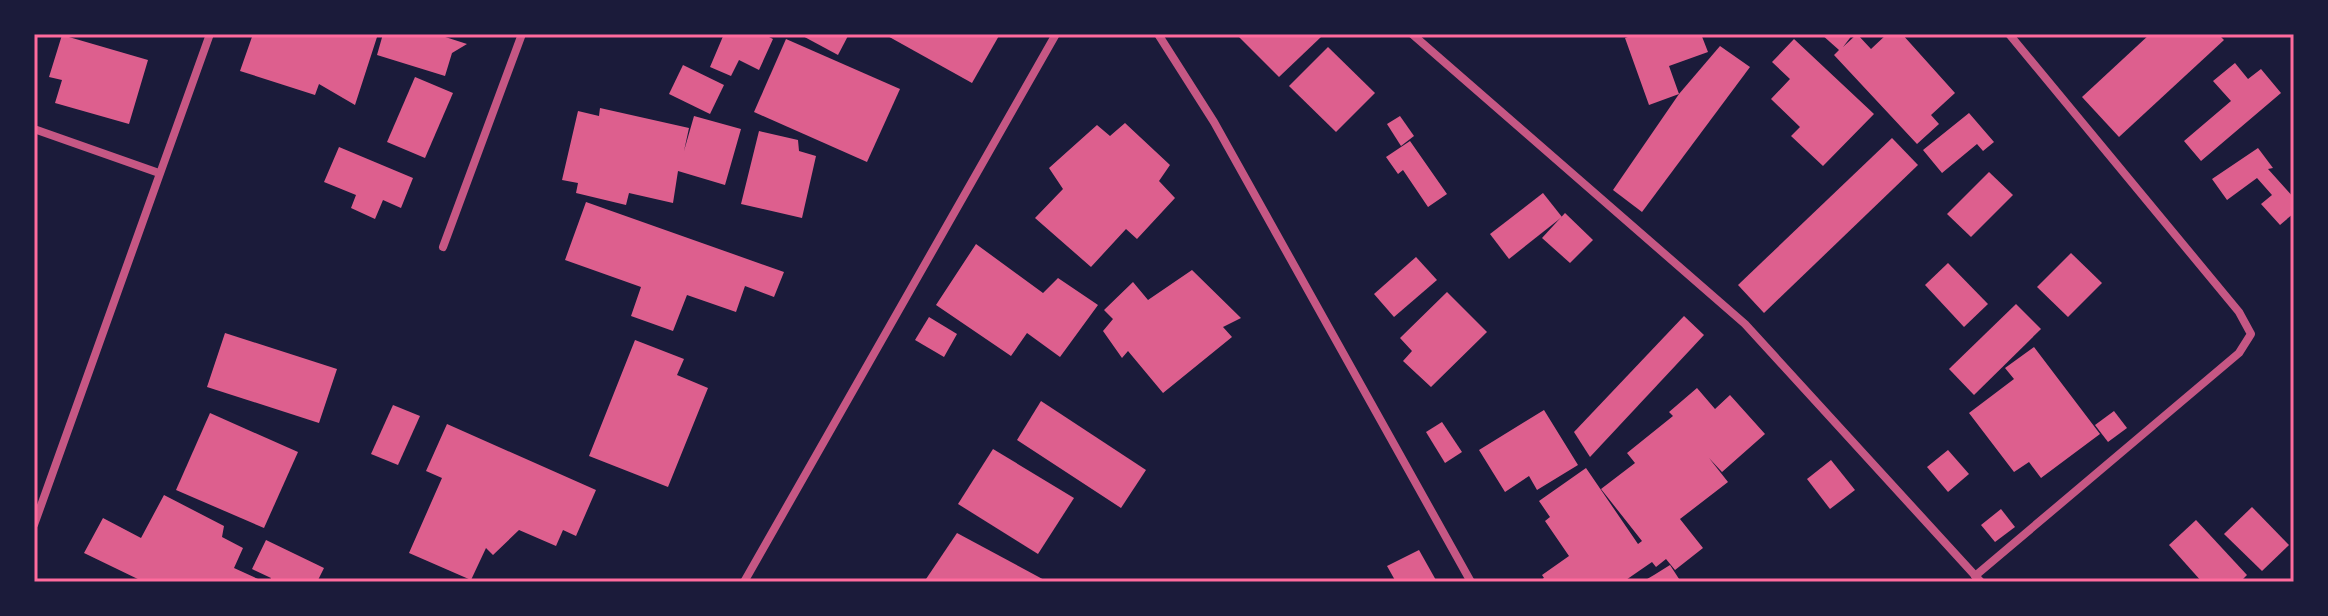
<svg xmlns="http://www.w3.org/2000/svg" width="2328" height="616" font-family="Overpass,sans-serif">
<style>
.building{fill:#dd5f8e}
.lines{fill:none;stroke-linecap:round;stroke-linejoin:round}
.minor{stroke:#c65784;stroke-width:8}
.neatline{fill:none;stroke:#ff6b9d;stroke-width:3}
</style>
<rect width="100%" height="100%" fill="#1b1b3a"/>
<g class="building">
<path d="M253 34H378L355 105 319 84 315 95 240 71Z"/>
<path d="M383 34H436L467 44 452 53 445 76 377 55Z"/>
<path d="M724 34H763L773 39 759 70 739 60 731 76 710 67Z"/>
<path d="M799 34H849L838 55Z"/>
<path d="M884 34H1000L972 83Z"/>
<path d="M1236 34H1319L1321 37 1279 77Z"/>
<path d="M1636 34H1701L1708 52 1669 66 1679 94 1649 105 1625 38Z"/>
<path d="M1821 34H1853L1843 47 1857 34 1871 49 1887 34H1902L1955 93 1931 115 1939 124 1917 144 1834 55 1839 50Z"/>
<path d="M2150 34H2218L2224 40 2119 137 2082 97Z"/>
<path d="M62 35 148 60 129 124 55 103 62 80 49 77Z"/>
<path d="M786 39 900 89 867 162 754 112Z"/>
<path d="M1794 39 1874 114 1823 166 1791 136 1800 127 1771 99 1790 79 1772 62Z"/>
<path d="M1720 46 1750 67 1642 212 1613 190 1679 94Z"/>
<path d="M1328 47 1375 93 1336 132 1289 86Z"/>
<path d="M2235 63 2248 79 2261 69 2281 93 2201 161 2184 141 2231 101 2213 81Z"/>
<path d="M683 65 724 85 710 114 669 94Z"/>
<path d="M415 77 453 93 425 158 387 142Z"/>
<path d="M600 108 689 128 684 151 694 116 741 129 725 185 678 171 673 203 629 193 626 205 576 193 578 183 562 180 578 111 599 116Z"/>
<path d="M1969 113 1994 142 1983 151 1977 144 1942 173 1923 150Z"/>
<path d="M1400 116 1414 136 1401 146 1387 124Z"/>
<path d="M1125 123 1170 165 1159 181 1175 198 1137 239 1126 229 1091 267 1035 218 1063 189 1049 168 1097 125 1110 136Z"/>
<path d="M759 131 798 140 799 151 816 156 802 218 741 204Z"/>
<path d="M1892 138 1918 165 1764 313 1738 285Z"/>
<path d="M1410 141 1447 194 1428 207 1403 170 1398 174 1386 157Z"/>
<path d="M339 147 413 178 401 208 383 200 375 219 351 208 356 195 324 182Z"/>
<path d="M2258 148 2273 168 2268 169 2294 198V213L2280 225 2261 204 2272 195 2257 178 2227 200 2212 179Z"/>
<path d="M1989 172 2013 195 1971 237 1947 214Z"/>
<path d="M1543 193 1562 217 1509 259 1490 234Z"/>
<path d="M586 202 784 272 774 297 745 286 736 312 687 295 673 331 631 316 641 287 565 260Z"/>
<path d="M1565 213 1593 240 1570 263 1542 238Z"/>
<path d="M976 244 1043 293 1058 278 1098 305 1060 357 1027 333 1011 356 936 305Z"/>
<path d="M2071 253 2102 283 2068 317 2037 287Z"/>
<path d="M1416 257 1437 280 1394 317 1374 294Z"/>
<path d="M1948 263 1988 304 1964 327 1925 285Z"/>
<path d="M1192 270 1241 318 1223 327 1232 337 1163 393 1128 351 1122 358 1103 331 1113 319 1104 310 1133 282 1148 300Z"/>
<path d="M1447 292 1487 332 1431 387 1403 361 1412 351 1400 338Z"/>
<path d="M2016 304 2041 329 1974 395 1949 369Z"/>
<path d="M1684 316 1704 335 1590 457 1574 432Z"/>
<path d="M929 317 957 334 944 357 915 340Z"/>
<path d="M225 333 337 369 319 423 207 387Z"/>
<path d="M635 340 684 359 677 375 708 388 668 487 589 456Z"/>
<path d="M2034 347 2100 434 2041 478 2029 462 2014 472 1969 413 2014 379 2005 368Z"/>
<path d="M1697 388 1715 409 1730 395 1765 434 1722 472 1709 458 1728 482 1680 519 1703 548 1675 570 1666 559 1656 567 1652 562 1623 582H1538L1544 578 1542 575 1569 556 1545 521 1550 517 1539 501 1586 468 1638 544 1642 541 1601 489 1635 463 1627 453 1673 416 1669 412Z"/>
<path d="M1041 401 1146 470 1121 508 1017 440Z"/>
<path d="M393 405 420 416 398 465 371 454Z"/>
<path d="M1544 410 1578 465 1537 490 1529 476 1505 492 1479 450Z"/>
<path d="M2114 411 2127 428 2108 442 2095 425Z"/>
<path d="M210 413 298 452 264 528 176 490Z"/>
<path d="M1442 422 1462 452 1445 463 1426 432Z"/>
<path d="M447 424 596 490 576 536 563 530 556 546 519 530 493 555 486 548 471 580 409 553 442 478 426 471Z"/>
<path d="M993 449 1074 498 1038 554 958 504Z"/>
<path d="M1948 450 1969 474 1948 492 1927 467Z"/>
<path d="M1831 460 1855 490 1830 509 1807 479Z"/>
<path d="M164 495 224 526 222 537 243 548 234 568 258 579 256 582H144L84 553 103 518 141 538Z"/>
<path d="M2252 507 2289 545 2262 571 2224 534Z"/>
<path d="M2001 509 2015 527 1995 542 1981 525Z"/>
<path d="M2196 520 2247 575 2240 582H2202L2169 545Z"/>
<path d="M957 533 1048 582H924Z"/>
<path d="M266 540 324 568 317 582H269L271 578 252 569Z"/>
<path d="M1419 550 1437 582H1396L1387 566Z"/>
<path d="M1670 565 1681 582H1642L1654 575Z"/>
</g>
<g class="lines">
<g class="minor">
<path d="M1158 34 1214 122 1471 582"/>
<path d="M1412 34 1745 324 1981 582"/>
<path d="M34 129 159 173"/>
<path d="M443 247 522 34"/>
<path d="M34 525 210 34"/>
<path d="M1975 576 2239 353 2251 334 2239 312 2009 34"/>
<path d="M744 582 1056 34"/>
</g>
</g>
<rect width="2328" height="616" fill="none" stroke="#1b1b3a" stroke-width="72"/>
<rect x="36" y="36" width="2256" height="544" class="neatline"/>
</svg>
